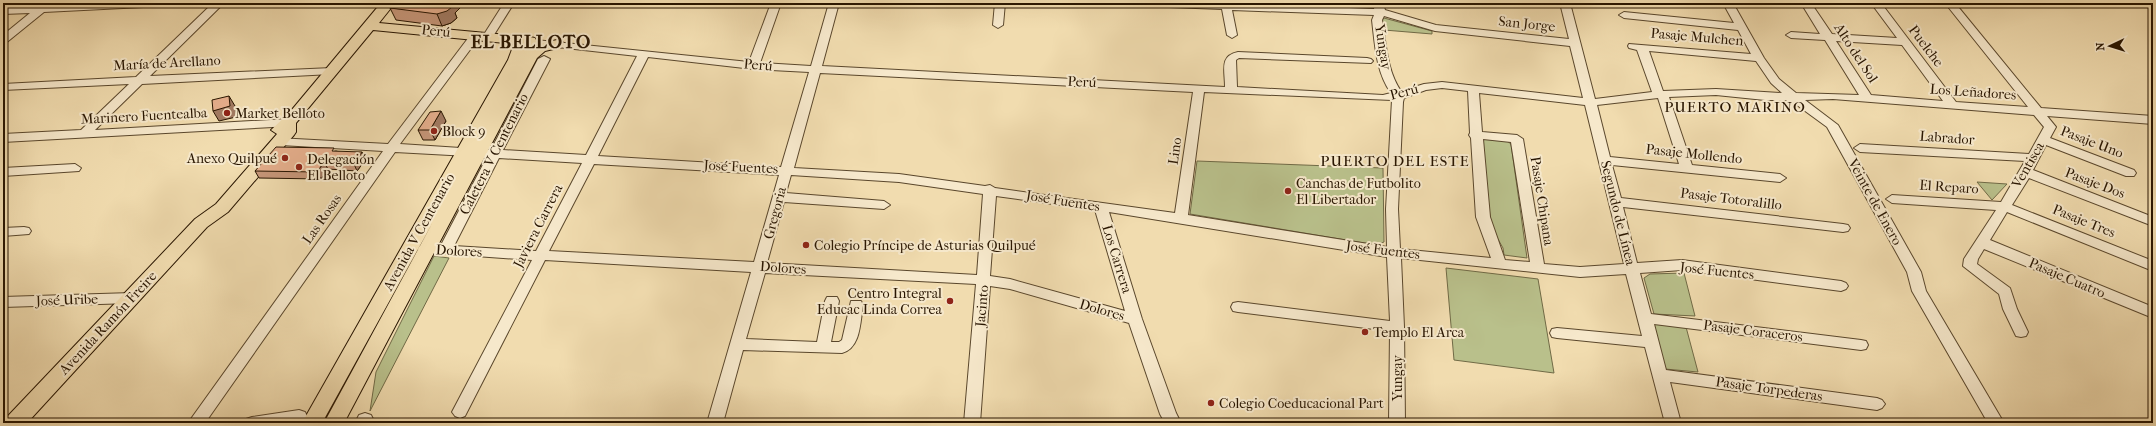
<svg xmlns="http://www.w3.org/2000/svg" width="2156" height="426" font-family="'IM FELL French Canon',serif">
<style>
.green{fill:#b9c08b;stroke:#706a46}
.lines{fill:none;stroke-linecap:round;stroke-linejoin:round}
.minor-casing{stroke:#5a472c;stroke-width:2}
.major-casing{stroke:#281500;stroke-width:2}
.minor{fill:#f6e8cb;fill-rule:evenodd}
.major{fill:#f1dcaf;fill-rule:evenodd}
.wall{fill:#c7977a;stroke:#281500}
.shaded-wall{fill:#a27b63;stroke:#281500}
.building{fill:#e7b08e;stroke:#281500}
.poi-dot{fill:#8f2418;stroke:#f6e8cb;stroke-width:1.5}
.labels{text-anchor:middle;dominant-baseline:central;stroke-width:4;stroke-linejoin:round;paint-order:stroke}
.street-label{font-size:14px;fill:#281500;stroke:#f6e8cb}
.poi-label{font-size:14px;fill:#281500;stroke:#f6e8cb;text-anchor:start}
.neighbourhood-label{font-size:15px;letter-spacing:1px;fill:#281500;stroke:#f6e8cb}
.district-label{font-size:18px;font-weight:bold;letter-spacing:1px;fill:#281500;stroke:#f6e8cb}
</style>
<rect width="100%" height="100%" fill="#f1dcaf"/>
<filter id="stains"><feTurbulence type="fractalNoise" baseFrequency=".005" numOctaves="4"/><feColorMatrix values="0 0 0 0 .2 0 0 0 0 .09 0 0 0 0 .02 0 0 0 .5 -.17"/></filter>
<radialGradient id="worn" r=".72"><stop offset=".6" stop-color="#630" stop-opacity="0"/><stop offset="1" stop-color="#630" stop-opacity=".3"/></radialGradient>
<g class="green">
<path d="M1384 18 1432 31V34L1384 30 1382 19Z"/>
<path d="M1487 138 1507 141 1511 144 1527 258 1504 255 1503 248 1491 227 1482 139Z"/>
<path d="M1197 161 1383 168 1384 242 1376 245 1190 214Z"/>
<path d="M1977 182 2007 184 1992 200Z"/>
<path d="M434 256 449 258 370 411 376 372Z"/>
<path d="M1446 268 1538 279 1554 373 1454 360Z"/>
<path d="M1684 273 1695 316 1654 314 1644 278 1650 274Z"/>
<path d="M1654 324 1686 327 1698 372 1665 369Z"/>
</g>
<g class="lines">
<g class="minor-casing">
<g id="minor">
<path d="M101 3H168L163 6 44 12 7 42 3 43V35L30 13 3 14V8L39 6 44 4 48 6Z"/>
<path d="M213 3H224L150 76 332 68 338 71 332 74 142 84 95 130 288 119 292 120 294 123 292 126 3 142V134L81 130 129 84 3 90V84L136 77Z"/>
<path d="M504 3H514L492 38H484L483 36Z"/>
<path d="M771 3H781L760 63 811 66 829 3H839L822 66 1225 87C1225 70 1219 56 1238 52L1367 58 1371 59 1373 61 1371 63 1239 58 1236 60 1237 87 1383 95 1391 93C1376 72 1375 45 1372 20L1374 15 1232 10 1237 35 1232 38 1227 35 1222 9 1143 6 1138 3H1231L1374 9 1375 3H1383L1385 10 1436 25 1569 39 1560 3H1570L1595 99 1652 92 1637 50 1629 48 1628 46 1629 44 1751 54 1738 30 1624 18 1619 15 1624 12 1734 23 1723 3H1733L1764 58 1779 79 1796 93 1859 95 1825 40 1791 38 1786 35 1791 32 1820 34 1801 3H1811L1832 34 1897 38 1871 3H1881L1956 102 2028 107 1945 3H1955L2041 108 2153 116V124L2047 116 2056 127 2050 138 2134 170 2136 173 2134 176H2126L2046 145 2033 170 2153 217V226L2029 178 2012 205 2153 261V271L2007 212 1990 240 2153 307V318L1984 249 1978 259 1977 264 2010 288 2017 309 2028 332 2026 336 2021 337 2016 336 2003 309 1999 294 1963 266 1964 259 1996 210 1892 203 1886 199 1892 195 2001 202 2025 161 1860 152 1854 148 1860 144 2029 154 2044 127 2034 115 1833 99 1805 100 1838 125 1921 272 1926 291 2004 423H1988L1912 291 1907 272 1827 127 1790 100H1765L1716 95 1669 97 1692 165 1780 174 1786 178 1780 182 1612 165 1621 198 1843 224 1848 225 1850 228 1848 231 1843 232 1623 207 1637 263 1682 260 1841 281 1846 283 1848 286 1846 289 1841 291 1682 270 1640 273 1651 314 1861 340 1866 341 1868 345 1866 349 1861 350 1654 324 1666 370 1877 398 1882 400 1885 404 1882 408 1877 410 1670 382 1681 423H1665L1645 347 1557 338 1552 337 1550 333 1552 329 1557 328 1642 336 1626 274 1580 277 1401 258 1404 327 1405 423H1389L1390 331 1238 312 1233 311 1231 307 1233 303 1238 302 1390 321 1387 257 1109 212 1142 319 1176 413 1181 423H1165L1160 414 1129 323 1010 289 990 286 980 423H964L976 284 765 273 746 339 817 342 825 301 827 297H837L839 301 831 342H839L842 340 851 301H861L863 305C860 322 861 348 842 353L743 350 723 423H707L751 272 545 260 465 416 460 418 455 416 452 412 532 260 420 252 418 249 420 246 441 245 487 157 395 152 205 423H188L383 151 281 145 275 141 277 138 388 144 472 33 476 32 481 35 400 144 491 150 538 59 544 56 550 59 503 150 586 155 637 56 530 44 526 43 525 41 526 39 749 62ZM1384 16 1435 31 1570 46 1583 98 1442 82 1424 84 1401 91C1387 71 1386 44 1382 20ZM1836 41 1902 45 1943 101 1871 95ZM1649 51 1756 61 1771 83 1782 93 1716 89 1663 91ZM648 57 753 69 809 72 781 167 598 156ZM820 73 1193 92 1175 213 995 188 990 185 985 186 899 174 794 168ZM1442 88 1468 91 1470 133 1469 135 1471 138 1476 217 1491 258 1400 249 1398 209 1403 102 1404 98 1426 90ZM1204 92 1392 100 1386 209 1387 247 1188 215ZM1479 93 1585 105 1624 264 1580 267 1544 264 1523 139 1517 135 1482 132ZM1658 98 1679 164 1610 157 1597 105ZM1483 139 1511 142 1530 262 1505 260 1490 217ZM499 158 582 163 536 251 454 246ZM594 164 779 175 754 262 549 251ZM791 175 899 182 983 194 977 275 767 263 784 202 884 209 890 205 884 201 786 193ZM996 196 1095 210 1125 311 1010 279 990 276Z"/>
<path d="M995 3H1005L1003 25 998 28 993 25Z"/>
<path d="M75 164 81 168 79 171 3 176V168Z"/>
<path d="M24 227 29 228 31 231 29 234 3 236V228Z"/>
<path d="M132 293 137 294 139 298 137 302 132 303 3 307V297Z"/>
<path d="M299 410 305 412 307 416 305 420 299 422 244 423 246 419 252 417Z"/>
<path d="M365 413 371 415 373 419 371 423H355L359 415Z"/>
</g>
</g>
<g class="major-casing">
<path id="major" d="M381 3H395L379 23 530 37 535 38 538 44 557 40 562 41 564 44 562 47 545 51 537 58 344 423H324L433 222 322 423H302L508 60 514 44 373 30 296 123V132L294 135 228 212 207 227 27 423H4L7 417 195 219 216 204 277 134 271 130 290 112Z"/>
</g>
<use href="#minor" class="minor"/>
<use href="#major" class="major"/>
</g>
<g class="wall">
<path d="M390 8 455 13 457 18 451 23 442 26 396 20Z"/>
<path d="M446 121 435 140H423L418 130Z"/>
<path d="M336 151 366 159 357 171 328 169 321 179 259 178 255 171Z"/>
</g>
<g class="shaded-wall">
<path d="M451 3H465L455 13 457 18 451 23 442 26 437 14Z"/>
<path d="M229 96 235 106 236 117 219 121 213 111Z"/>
<path d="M441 111 446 121 435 140 430 130Z"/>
<path d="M362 152 366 159 357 171 354 164Z"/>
<path d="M324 162 328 169 321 179 317 172Z"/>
</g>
<g class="building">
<path d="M394 3H451L452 7 447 11 437 14 390 8Z"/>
<path d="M229 96 230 106 213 111 212 100Z"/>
<path d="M441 111 430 130H418L430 112Z"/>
<path d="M276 147 334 148 332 151 362 152 354 164 324 162 317 172 255 171Z"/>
</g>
<g class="poi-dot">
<circle cx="227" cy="113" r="4"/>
<circle cx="434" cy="131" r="4"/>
<circle cx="285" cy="158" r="4"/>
<circle cx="299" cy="167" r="4"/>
<circle cx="1288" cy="191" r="4"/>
<circle cx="806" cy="245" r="4"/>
<circle cx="950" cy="301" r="4"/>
<circle cx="1365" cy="332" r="4"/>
<circle cx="1211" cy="403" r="4"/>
</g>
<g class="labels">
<g class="street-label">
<text transform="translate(1527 24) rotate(6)">San Jorge</text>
<text transform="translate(436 31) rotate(6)">Perú</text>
<text transform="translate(1697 37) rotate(5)">Pasaje Mulchen</text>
<text transform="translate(1926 46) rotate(53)">Puelche</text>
<text transform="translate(1383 47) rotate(81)">Yungay</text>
<text transform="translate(1856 53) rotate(57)">Alto del Sol</text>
<text transform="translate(167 63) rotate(-3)">María de Arellano</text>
<text transform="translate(758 65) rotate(5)">Perú</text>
<text transform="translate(1082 82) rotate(3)">Perú</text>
<text transform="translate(1404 92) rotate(-15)">Perú</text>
<text transform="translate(1973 92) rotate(4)">Los Leñadores</text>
<text transform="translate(144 116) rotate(-3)">Marinero Fuentealba</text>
<text transform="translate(1947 138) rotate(4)">Labrador</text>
<text transform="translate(2092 142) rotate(21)">Pasaje Uno</text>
<text transform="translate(1175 151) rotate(-82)">Lino</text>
<text transform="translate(494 154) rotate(-63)">Caletera V Centenario</text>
<text transform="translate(1694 154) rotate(6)">Pasaje Mollendo</text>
<text transform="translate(2028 165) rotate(-60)">Ventisca</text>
<text transform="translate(741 167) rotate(3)">José Fuentes</text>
<text transform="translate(2095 183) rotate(21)">Pasaje Dos</text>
<text transform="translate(1949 187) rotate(4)">El Reparo</text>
<text transform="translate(1731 199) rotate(7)">Pasaje Totoralillo</text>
<text transform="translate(1063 201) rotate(9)">José Fuentes</text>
<text transform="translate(1542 201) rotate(81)">Pasaje Chipana</text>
<text transform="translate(1875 202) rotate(61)">Veinte de Enero</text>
<text transform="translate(775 213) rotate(-75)">Gregoria</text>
<text transform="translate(1618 213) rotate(76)">Segundo de Línea</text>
<text transform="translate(322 219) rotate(-55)">Las Rosas</text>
<text transform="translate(2084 221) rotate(22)">Pasaje Tres</text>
<text transform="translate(538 226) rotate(-63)">Javiera Carrera</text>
<text transform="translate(419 232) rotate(-61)">Avenida V Centenario</text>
<text transform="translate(1383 250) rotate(7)">José Fuentes</text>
<text transform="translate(459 251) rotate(3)">Dolores</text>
<text transform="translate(1117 259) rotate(73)">Los Carrera</text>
<text transform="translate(783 268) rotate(4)">Dolores</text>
<text transform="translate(1717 271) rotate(6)">José Fuentes</text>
<text transform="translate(2067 278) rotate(23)">Pasaje Cuatro</text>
<text transform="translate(67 300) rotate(-2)">José Uribe</text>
<text transform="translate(982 306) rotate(-85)">Jacinto</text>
<text transform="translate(1102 310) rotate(16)">Dolores</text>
<text transform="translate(108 323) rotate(-47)">Avenida Ramón Freire</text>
<text transform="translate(1753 331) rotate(7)">Pasaje Coraceros</text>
<text transform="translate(1397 378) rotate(-90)">Yungay</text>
<text transform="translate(1769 389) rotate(8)">Pasaje Torpederas</text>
</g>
<g class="poi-label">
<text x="235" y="113">Market Belloto</text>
<text x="442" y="131">Block 9</text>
<text x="277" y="158" text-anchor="end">Anexo Quilpué</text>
<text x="307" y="159">Delegación<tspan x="307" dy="16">El Belloto</tspan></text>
<text x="1296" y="183">Canchas de Futbolito<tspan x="1296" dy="16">El Libertador</tspan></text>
<text x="814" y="245">Colegio Príncipe de Asturias Quilpué</text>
<text x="942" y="293" text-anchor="end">Centro Integral<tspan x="942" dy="16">Educac Linda Correa</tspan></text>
<text x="1373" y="332">Templo El Arca</text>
<text x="1219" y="403">Colegio Coeducacional Part</text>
</g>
<g class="neighbourhood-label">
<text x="1735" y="107">PUERTO MARINO</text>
<text x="1395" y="161">PUERTO DEL ESTE</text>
</g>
<g class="district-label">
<text x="531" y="42">EL BELLOTO</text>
</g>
</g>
<rect width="2156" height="426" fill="none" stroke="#f1dcaf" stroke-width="16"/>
<rect x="4" y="4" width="2148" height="418" fill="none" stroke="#281500" stroke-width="2"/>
<rect x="8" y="8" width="2140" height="410" fill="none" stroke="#281500"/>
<g transform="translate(2110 46) rotate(266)" stroke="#f6e8cb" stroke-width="3" paint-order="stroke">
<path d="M0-3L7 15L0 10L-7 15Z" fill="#281500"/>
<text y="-6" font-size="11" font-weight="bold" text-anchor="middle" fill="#281500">N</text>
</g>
<rect width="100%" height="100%" filter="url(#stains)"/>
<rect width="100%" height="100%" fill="url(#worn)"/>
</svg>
